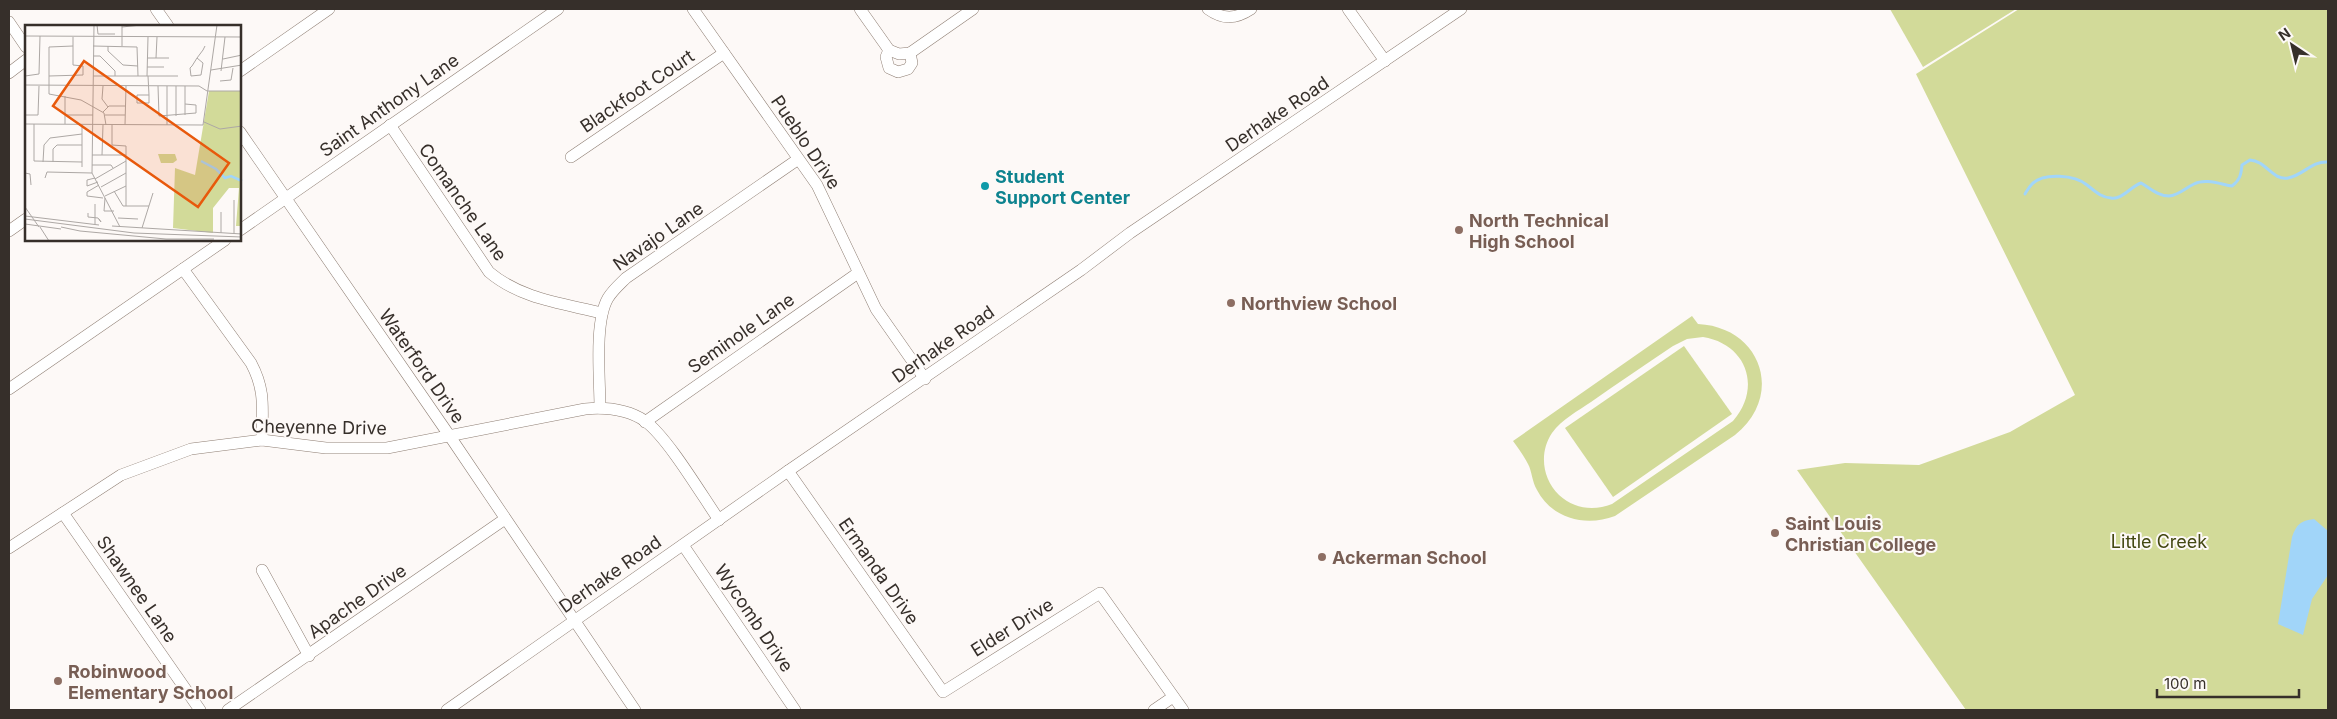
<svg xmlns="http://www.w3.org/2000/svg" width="2337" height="719" font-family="Inter,sans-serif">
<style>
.green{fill:#d2da99;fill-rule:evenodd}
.water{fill:#a1d5f9}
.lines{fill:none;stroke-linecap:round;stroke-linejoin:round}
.stream{stroke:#a1d5f9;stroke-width:3}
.minor-casing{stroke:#8e7e73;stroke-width:12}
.minor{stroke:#fff;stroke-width:11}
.culture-dot{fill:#0f9aa8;stroke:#fdf9f7;stroke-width:2}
.education-dot{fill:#8d6e63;stroke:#fdf9f7;stroke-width:2}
.labels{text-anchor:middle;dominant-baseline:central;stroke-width:4;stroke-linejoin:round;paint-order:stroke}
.street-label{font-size:18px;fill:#362f2a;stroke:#fdf9f7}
.culture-label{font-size:18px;font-weight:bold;fill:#0d838f;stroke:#fdf9f7;text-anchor:start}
.education-label{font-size:18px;font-weight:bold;fill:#785e54;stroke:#fdf9f7;text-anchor:start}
.park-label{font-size:18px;fill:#434812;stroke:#fdf9f7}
.inset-river{fill:none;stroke:#a1d5f9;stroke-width:2.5}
.inset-road{fill:none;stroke:#ada8a5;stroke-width:1}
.view{fill:#e8590c;fill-opacity:0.15;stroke:#e8590c;stroke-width:2.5}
.inset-edge{fill:none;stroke:#362f2a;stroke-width:2.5}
</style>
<rect width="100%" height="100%" fill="#fdf9f7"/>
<g class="green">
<path d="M1890 9H2016L1923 67Z"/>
<path d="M2019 9H2328V710H1966L1797 470 1845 463 1919 465 2010 432 2075 395 1916 74Z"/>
<path d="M1692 316 1698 324C1761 327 1785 395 1735 435L1615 516C1586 527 1552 519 1537 490 1532 482 1532 471 1528 464 1524 456 1518 448 1513 441ZM1703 337C1747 344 1762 388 1733 421L1612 504C1594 511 1574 509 1559 495 1542 479 1539 452 1552 433 1562 419 1578 411 1591 402 1618 383 1646 364 1673 346L1687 339Z"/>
<path d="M1684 346 1732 414 1613 497 1565 428Z"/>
</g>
<path class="water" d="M2314 519 2328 531V575L2312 599 2303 635 2278 624 2292 537C2297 524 2300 521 2314 519Z"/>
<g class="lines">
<path class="stream" d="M2025 194C2027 191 2029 187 2032 184 2044 172 2075 175 2087 185 2095 191 2100 197 2111 198 2122 200 2130 187 2141 183 2150 188 2158 196 2169 196 2179 195 2185 188 2194 184 2205 178 2220 184 2232 186 2240 180 2241 175 2242 165L2250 160C2266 161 2273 181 2288 178 2304 175 2311 161 2328 162"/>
<g class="minor-casing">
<g id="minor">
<path d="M156 9 168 26"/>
<path d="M693 9 817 185 876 309 925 379"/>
<path d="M860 9 889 50 899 54 910 53 973 9"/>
<path d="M1208 9C1223 20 1236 19 1251 9"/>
<path d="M1348 9 1385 61"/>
<path d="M9 22 26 47"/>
<path d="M889 50 886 57 889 68 898 72 908 69 912 63 910 53"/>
<path d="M240 71 329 9"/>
<path d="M9 73 26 60"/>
<path d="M390 125 489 272C521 299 561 303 602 313"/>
<path d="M240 132 449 435 635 710"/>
<path d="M571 157 724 53"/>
<path d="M240 230 558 9"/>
<path d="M9 231 26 219"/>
<path d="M183 269 251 363C266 391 262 409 262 440"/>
<path d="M9 389 225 240"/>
<path d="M600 408C600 379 594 322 608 298 613 290 620 284 626 278L797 160"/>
<path d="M645 422 858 273"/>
<path d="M788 471 943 692 1100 593 1183 710"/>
<path d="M63 513 200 710"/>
<path d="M683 545 795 710"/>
<path d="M9 548 121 475 191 449 262 440 326 448H387L585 409C606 407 627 409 645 421 668 438 701 494 719 520"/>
<path d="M262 570 309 656"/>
<path d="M228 710 505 519"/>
<path d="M447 710 788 471 1081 270 1130 233 1461 9"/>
<path d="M1154 710 1173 697"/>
</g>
</g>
<use href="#minor" class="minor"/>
</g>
<circle class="culture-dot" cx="985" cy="186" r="5"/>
<g class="education-dot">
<circle cx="1459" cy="230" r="5"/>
<circle cx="1231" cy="303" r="5"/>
<circle cx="1775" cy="533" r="5"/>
<circle cx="1322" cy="557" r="5"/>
<circle cx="58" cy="681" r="5"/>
</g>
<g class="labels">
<g class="street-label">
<text transform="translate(637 91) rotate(-34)">Blackfoot Court</text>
<text transform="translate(389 105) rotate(-35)">Saint Anthony Lane</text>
<text transform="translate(1277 114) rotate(-34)">Derhake Road</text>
<text transform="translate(806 142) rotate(56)">Pueblo Drive</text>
<text transform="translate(463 202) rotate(55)">Comanche Lane</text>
<text transform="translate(658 236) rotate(-35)">Navajo Lane</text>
<text transform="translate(741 333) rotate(-35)">Seminole Lane</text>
<text transform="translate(943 344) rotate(-35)">Derhake Road</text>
<text transform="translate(422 366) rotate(55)">Waterford Drive</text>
<text transform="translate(319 427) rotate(1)">Cheyenne Drive</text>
<text transform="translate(879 571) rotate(55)">Ermanda Drive</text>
<text transform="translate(610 574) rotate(-35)">Derhake Road</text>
<text transform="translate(137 589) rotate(55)">Shawnee Lane</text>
<text transform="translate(357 601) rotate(-35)">Apache Drive</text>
<text transform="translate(754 618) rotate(56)">Wycomb Drive</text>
<text transform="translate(1012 627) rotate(-32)">Elder Drive</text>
</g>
<g class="culture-label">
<text x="995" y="176">Student<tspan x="995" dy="21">Support Center</tspan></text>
</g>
<g class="education-label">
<text x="1469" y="220">North Technical<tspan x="1469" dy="21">High School</tspan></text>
<text x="1241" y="303">Northview School</text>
<text x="1785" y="523">Saint Louis<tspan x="1785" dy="21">Christian College</tspan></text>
<text x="1332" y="557">Ackerman School</text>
<text x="68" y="671">Robinwood<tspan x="68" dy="21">Elementary School</tspan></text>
</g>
<g class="park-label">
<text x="2159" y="541">Little Creek</text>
</g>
</g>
<g transform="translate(25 25)">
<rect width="216" height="216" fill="#fdf9f7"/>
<path d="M184 66H216V201H211L214 163H204L188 183V208L148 203 150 143 170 150ZM133 129H150L152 135 148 138H136Z" fill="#d2da99"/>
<path class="inset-river" d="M176 136 191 144 200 153 206 151 217 156"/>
<path class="inset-road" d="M69 0 67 148 95 202M72 0 73 9H90M156 0H182M97 2 116 0M0 11 217 12M48 21 24 22V69L56 75 79 88 81 100M68 21 112 22 113 51M83 21V26L98 40 113 41M97 21V0M68 31H75L90 46V51M122 33H144M131 33 132 12M172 33 178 38 176 50 166 51 165 43 167 41 172 33 178 25 180 21M198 34 217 30M122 42H139M186 45 217 40M196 46 200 12M0 51 14 49 15 11M24 51 58 50V41L48 40V12M68 51H153M122 51 123 12M123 51 124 70V78H112V70H124M195 56 206 55 208 43M0 60 174 61 182 66H217M78 61 77 74 83 82M133 61 134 91 171 88V80L160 79M78 87 84 81H101M0 90H13L14 61M40 90H68M80 90H100M160 90V61M151 91V61M179 97 195 104 217 101M0 99 178 100 192 0M9 99V136L57 137M40 99V71M87 100V120L101 121V181M100 100 101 61M142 100V61M67 130H101M77 130 78 100M18 137 19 120 25 113 57 109M28 137V124L32 120H57M67 140H86L88 143M57 142V100M0 148 5 149 6 160M20 153 22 147 67 148M70 153 62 155V161L73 157M70 154 101 136M74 160 62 167V171L78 173M76 162 101 148M89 166 98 181H124M80 171 101 161M80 173 79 186H89M70 179V199M0 182 14 202M63 188V192L73 193 76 197 74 194M0 191 74 200M93 193 113 194M0 194 109 208 217 212M0 199 36 204M87 201 217 209M15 202 24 216M36 202 55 206M117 203 128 168M55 206 141 214M196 208V187M209 208V175M141 214H189"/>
<path class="view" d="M59 36 204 138 173 182 28 81Z"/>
<rect width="216" height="216" class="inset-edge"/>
</g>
<rect width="2337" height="719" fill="none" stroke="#362f2a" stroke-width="20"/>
<g transform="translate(2292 45) rotate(325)" stroke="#fdf9f7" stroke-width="4" paint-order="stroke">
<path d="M0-4L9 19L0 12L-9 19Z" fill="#362f2a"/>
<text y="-8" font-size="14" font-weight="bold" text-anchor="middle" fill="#362f2a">N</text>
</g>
<path d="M2157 689v8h142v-8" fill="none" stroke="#362f2a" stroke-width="2.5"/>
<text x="2164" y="689" font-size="15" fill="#362f2a" stroke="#fdf9f7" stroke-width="4" paint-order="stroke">100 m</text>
</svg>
